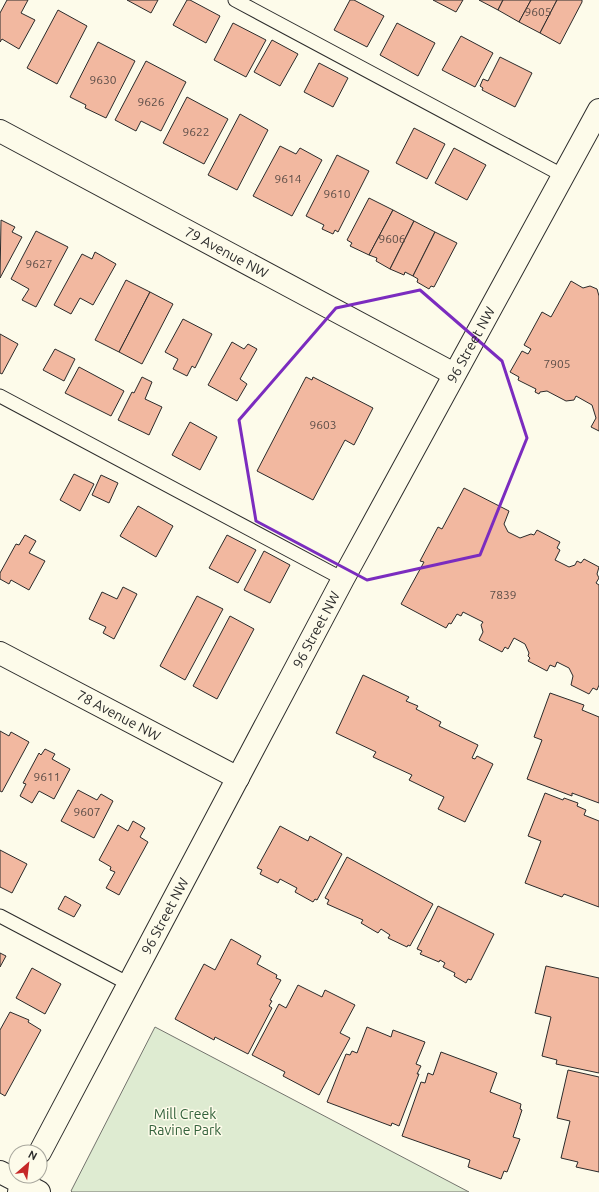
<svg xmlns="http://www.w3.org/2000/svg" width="599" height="1192" font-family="Ubuntu,sans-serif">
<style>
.green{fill:#deebd1;stroke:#74746e}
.building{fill:#f2b8a0;stroke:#2b2b2b}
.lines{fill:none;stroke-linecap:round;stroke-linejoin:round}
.lane-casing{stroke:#2b2b2b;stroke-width:15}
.street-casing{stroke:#2b2b2b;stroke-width:24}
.secondary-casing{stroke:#2b2b2b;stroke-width:24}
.lane{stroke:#fdfbea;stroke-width:13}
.street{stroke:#fdfbea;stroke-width:22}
.secondary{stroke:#fdfbea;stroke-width:22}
.marked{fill:none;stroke:#7b2cbf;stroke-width:3;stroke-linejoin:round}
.labels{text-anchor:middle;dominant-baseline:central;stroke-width:3;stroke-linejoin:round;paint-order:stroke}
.number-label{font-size:12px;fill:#5d4e48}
.street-label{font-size:14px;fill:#2b2b2b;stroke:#fdfbea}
.park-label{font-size:14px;fill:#34623c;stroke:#fdfbea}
</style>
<rect width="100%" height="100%" fill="#fdfbea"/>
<path class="green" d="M155 1027 469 1192H72L71 1191Z"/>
<g class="building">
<path d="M7 0H28L21 13 35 20 19 49 2 39 0 42V13Z"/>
<path d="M127 0H158L151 13Z"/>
<path d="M187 0H190L220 16 206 43 173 25Z"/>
<path d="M350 0H354L384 16 367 47 334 30Z"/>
<path d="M433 0H463L456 12Z"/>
<path d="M479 0H503L498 10Z"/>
<path d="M503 0H531L519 22 498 10Z"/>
<path d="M531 0H557L540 33 519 22Z"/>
<path d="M557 0H582V2L560 44 540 33Z"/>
<path d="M58 10 87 26 57 84 27 68Z"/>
<path d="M233 23 266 40 246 77 214 60Z"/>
<path d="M397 23 435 43 418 76 380 55Z"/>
<path d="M461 36 493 53 475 87 442 70Z"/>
<path d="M272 40 298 54 280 86 254 72Z"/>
<path d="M98 42 135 61 106 118 85 108 86 105 70 97Z"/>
<path d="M500 57 532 73 515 107 482 90 483 88 480 86 483 79 488 81Z"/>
<path d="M146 61 186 82 161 131 141 121 136 131 115 120Z"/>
<path d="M319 63 348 78 333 107 304 92Z"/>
<path d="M187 97 228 119 204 164 163 143Z"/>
<path d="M240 114 268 130 237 190 208 175Z"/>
<path d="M414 128 445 144 427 179 396 163Z"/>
<path d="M280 146 296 154 300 148 322 160 292 216 253 196Z"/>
<path d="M454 148 486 165 467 200 435 183Z"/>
<path d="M337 155 369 171 338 232 335 230 333 234 322 229 324 225 306 216Z"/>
<path d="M369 198 393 210 369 255 350 246 352 243 347 240Z"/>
<path d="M393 210 414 221 390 269 376 261 377 258 369 255Z"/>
<path d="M1 220 15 227 12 232 22 237 0 278Z"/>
<path d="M414 221 435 232 413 276 405 272 404 275 390 269Z"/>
<path d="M36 231 68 247 36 307 22 300 29 289 11 279Z"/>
<path d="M435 232 457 243 434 287 431 286 429 289 417 282 418 279 413 276Z"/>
<path d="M95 252 116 264 93 305 80 298 71 314 54 305 82 254 92 259Z"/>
<path d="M126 280 150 292 119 352 95 340Z"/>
<path d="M571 281 583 288 590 286 597 289 599 296V431L591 427 596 418 592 405 576 396 574 400 566 401 547 391 540 392 539 394 535 392 536 389 518 380 519 377 510 372 522 351 528 354 531 349 524 345 542 312 551 317Z"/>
<path d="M150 292 173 304 142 364 119 352Z"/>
<path d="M183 319 212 334 195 368 192 366 187 376 173 369 178 359 165 352Z"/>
<path d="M0 334 18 344 2 374 0 373Z"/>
<path d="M232 342 244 349 248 344 257 349 240 379 247 384 237 401 208 385Z"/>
<path d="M55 349 75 359 64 381 43 370Z"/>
<path d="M79 367 124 391 111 416 65 393Z"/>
<path d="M142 377 152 382 145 399 162 407 149 435 118 420 132 392 134 393Z"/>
<path d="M306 377 312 380 313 377 373 408 354 445 345 440 313 500 257 471Z"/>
<path d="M190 422 217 437 200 470 172 455Z"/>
<path d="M74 474 94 484 80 511 60 500Z"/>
<path d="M101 475 118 483 109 503 92 495Z"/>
<path d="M464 488 509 511 504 524 508 532 520 538 531 534 534 535 537 530 560 542 557 548 560 550 555 560 569 567 575 565 577 561 581 563 584 559 599 567 597 574 599 578 596 583 599 585V685L597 690 593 688 589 694 571 685 573 676 569 668 557 662 555 667 550 665 547 671 528 661 530 658 528 656 529 653 525 644 514 638 508 649 505 647 502 652 479 640 483 632 481 625 483 622 463 612 461 616 457 614 451 624 449 623 446 628 401 604 424 562 420 561 438 527 442 529Z"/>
<path d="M138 506 173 526 156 557 120 536Z"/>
<path d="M25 535 36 541 29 553 45 561 29 590 11 580 9 584 0 579V573L16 544 19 545Z"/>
<path d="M227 535 256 550 238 583 209 568Z"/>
<path d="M264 551 290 565 270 603 244 590Z"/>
<path d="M123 587 137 594 114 639 103 633 106 627 89 619 102 592 117 599Z"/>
<path d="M197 596 223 609 185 680 160 666Z"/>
<path d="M230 616 254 629 217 699 193 686Z"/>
<path d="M363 675 409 697 406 701 418 706 416 709 441 722 439 726 478 745 472 758 475 759 477 756 493 764 465 822 438 809 444 797 409 780 412 775 373 757 376 752 336 733Z"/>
<path d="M550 693 584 705 582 710 599 717V803L572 793V796L527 779 542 740 534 737Z"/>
<path d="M0 731 9 736 11 732 29 742 2 792 0 791Z"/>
<path d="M45 749 55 754 52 759 70 769 54 799 39 791 32 803 20 796 26 784 23 783 39 753 41 755Z"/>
<path d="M78 790 97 800 101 794 113 801 94 838 61 821Z"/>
<path d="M545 793 563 800 564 798 578 803 577 806 586 810 584 815 599 821V907L564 894 562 897 525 883 541 841 528 836Z"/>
<path d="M133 821 145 828 140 837 148 842 119 895 106 888 115 872 110 870 111 867 99 860 118 825 128 831Z"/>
<path d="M280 826 308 841 310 836 342 854 317 900 315 899 313 902 295 892 297 888 280 879 278 883 260 874 262 870 257 868Z"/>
<path d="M0 850 27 864 12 893 0 887Z"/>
<path d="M347 857 433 904 410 946 408 945 407 947 388 938 390 935 381 929 378 933 361 923 363 920 327 904 329 900 325 898Z"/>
<path d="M65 896 81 905 74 917 58 909Z"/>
<path d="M438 906 494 934 471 980 468 979 466 983 454 976 455 973 443 967 445 963 440 960 439 962 420 954 422 951 417 949Z"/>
<path d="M231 939 261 956 257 964 277 975 276 978 281 980 270 1000 272 1001 269 1006 272 1008 248 1054 215 1037 214 1040 175 1019 204 964 215 970Z"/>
<path d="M0 953 6 956 0 967Z"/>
<path d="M546 966 599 978V1073L556 1064 557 1060 542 1056 551 1017 535 1013Z"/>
<path d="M32 968 61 984 45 1014 16 998Z"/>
<path d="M298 985 322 997 325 990 355 1005 340 1033 350 1038 319 1095 283 1076 285 1072 252 1055 279 1004 286 1008Z"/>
<path d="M10 1012 29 1020 28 1022 41 1030 5 1096 0 1093V1030Z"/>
<path d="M367 1027 391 1037 393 1030 425 1042 416 1064 421 1066 417 1074H419L399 1126 392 1123 391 1126 327 1102 346 1054 350 1055 352 1051 357 1053Z"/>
<path d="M441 1052 497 1073 490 1092 521 1104 520 1109 522 1110 513 1137 520 1139 507 1172 504 1171 501 1179 468 1167 470 1160 402 1136 421 1082 425 1083 428 1073 433 1075Z"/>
<path d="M568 1070 599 1077V1172L576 1167 578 1162 561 1158 570 1121 557 1118Z"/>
</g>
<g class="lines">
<g class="lane-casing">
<g id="lane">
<path d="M235 0 562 175"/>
<path d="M0 396 343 579"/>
<path d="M0 916 129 984"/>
</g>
</g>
<g class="street-casing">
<g id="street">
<path id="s1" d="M0 131 454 374"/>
<path id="s2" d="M0 653 238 778"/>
<path d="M0 1172 39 1192"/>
</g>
</g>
<g class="secondary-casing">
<g id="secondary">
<path id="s3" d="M40 1152 343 579 599 110"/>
<path d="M19 1192 27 1176"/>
</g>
</g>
<use href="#lane" class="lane"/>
<use href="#street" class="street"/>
<use href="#secondary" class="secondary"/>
</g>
<path class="marked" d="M420 290 502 361 527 438 480 555 367 580 256 521 239 420 336 308Z"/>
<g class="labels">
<g class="number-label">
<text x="538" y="11">9605</text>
<text x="103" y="79">9630</text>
<text x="151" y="101">9626</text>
<text x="196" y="131">9622</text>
<text x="288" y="178">9614</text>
<text x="337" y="193">9610</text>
<text x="392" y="238">9606</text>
<text x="39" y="263">9627</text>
<text x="557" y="363">7905</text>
<text x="323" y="424">9603</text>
<text x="503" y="594">7839</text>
<text x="47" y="776">9611</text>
<text x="87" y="811">9607</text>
</g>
<g class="street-label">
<text stroke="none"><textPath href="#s1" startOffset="257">79 Avenue NW</textPath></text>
<text stroke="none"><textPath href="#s3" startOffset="915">96 Street NW</textPath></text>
<text stroke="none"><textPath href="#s3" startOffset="591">96 Street NW</textPath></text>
<text stroke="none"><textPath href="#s2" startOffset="134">78 Avenue NW</textPath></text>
<text stroke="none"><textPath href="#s3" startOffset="267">96 Street NW</textPath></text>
</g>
<g class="park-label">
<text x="185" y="1114">Mill Creek<tspan x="185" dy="16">Ravine Park</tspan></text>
</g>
</g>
<g transform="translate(28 1164) rotate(28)"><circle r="19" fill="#fdfbea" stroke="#a9a89e"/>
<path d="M0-3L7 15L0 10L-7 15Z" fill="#c62828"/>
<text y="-6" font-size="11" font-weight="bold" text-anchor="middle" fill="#2b2b2b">N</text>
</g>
</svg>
